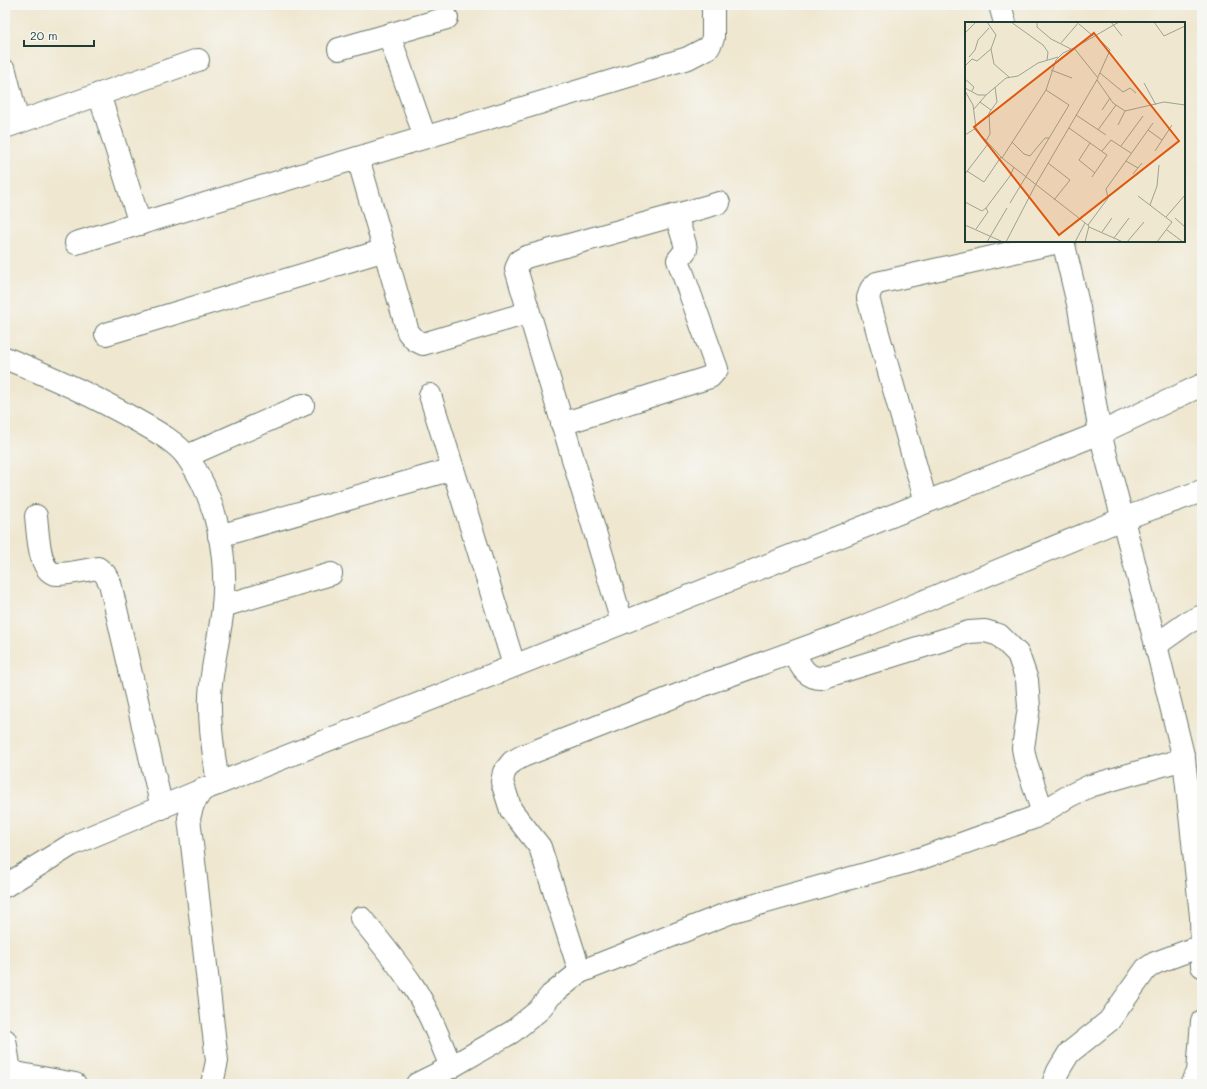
<svg xmlns="http://www.w3.org/2000/svg" width="1207" height="1089" font-family="Mali,sans-serif">
<style>
.lines{fill:none;stroke-linecap:round;stroke-linejoin:round}
.minor-casing{stroke:#68786b;stroke-width:24}
.minor{stroke:#fff;stroke-width:22}
.inset-road{fill:none;stroke:#9ca392;stroke-width:1}
.view{fill:#de580e;fill-opacity:0.15;stroke:#de580e;stroke-width:2}
.inset-edge{fill:none;stroke:#1f3d34;stroke-width:2}
</style>
<rect width="100%" height="100%" fill="#f6f6f2"/>
<filter id="ink" filterUnits="userSpaceOnUse"><feTurbulence type="fractalNoise" baseFrequency=".025" numOctaves="2"/><feDisplacementMap in="SourceGraphic" scale="8" xChannelSelector="R" yChannelSelector="G"/><feConvolveMatrix kernelMatrix="1 2 1 2 8 2 1 2 1" color-interpolation-filters="sRGB"/></filter>
<filter id="wash" filterUnits="userSpaceOnUse"><feTurbulence type="fractalNoise" baseFrequency=".012" numOctaves="4" result="noise"/><feDisplacementMap in="SourceGraphic" scale="16" xChannelSelector="R" yChannelSelector="G"/><feGaussianBlur stdDeviation="0.9" result="paint"/><feColorMatrix in="noise" values="0 0 0 0 0 0 0 0 0 0 0 0 0 0 0 0 0 1.4 0 .05"/><feComposite in="paint" operator="in"/></filter>
<g filter="url(#wash)">
<rect width="100%" height="100%" fill="#efe7d0"/>
</g>
<g filter="url(#ink)">
<g class="lines">
<g class="minor-casing">
<g id="minor">
<path d="M1000 5 1005 23"/>
<path d="M389 35 425 137"/>
<path d="M339 49 447 18"/>
<path d="M5 71 18 122"/>
<path d="M99 94 140 224"/>
<path d="M5 127 198 60"/>
<path d="M358 158 408 332 415 340 423 344 527 313"/>
<path d="M1063 241 1079 308 1100 433 1156 645 1184 759 1201 916 1202 966"/>
<path d="M76 243 688 58 709 47 713 38V5"/>
<path d="M106 334 385 250"/>
<path d="M5 358C50 376 94 396 136 420 152 429 177 442 187 457 217 498 228 557 223 607 220 637 211 667 210 697 209 726 214 755 218 784"/>
<path d="M430 395 514 665"/>
<path d="M562 424 710 377 717 369 678 260 686 250 685 244 676 215"/>
<path d="M187 456 303 405"/>
<path d="M926 502 868 298 871 289 877 283 1063 241"/>
<path d="M36 516C38 531 38 573 57 574 70 574 85 570 98 568L105 574 110 583 162 808"/>
<path d="M219 536 453 469"/>
<path d="M223 606 331 574"/>
<path d="M622 622 516 269 519 261 526 257 719 203"/>
<path d="M1156 645 1187 623 1202 616"/>
<path d="M793 653C801 665 805 678 821 678L969 632 985 631 999 635 1018 654 1027 680 1029 707 1023 748 1025 759 1043 813"/>
<path d="M5 886 71 845 202 790"/>
<path d="M361 918C379 940 397 962 413 986 429 1011 440 1040 451 1067"/>
<path d="M580 972 540 847 511 810 502 782 504 772 512 762 523 756 711 682 862 627 1122 519 1202 491"/>
<path d="M5 1040 10 1071"/>
<path d="M5 1071 75 1084"/>
<path d="M212 1084 217 1061 189 818 193 804 202 790 1100 433 1202 385"/>
<path d="M417 1084 451 1067 512 1032 538 1011 551 995 580 972 734 911 922 858 1033 818 1069 796 1090 786 1184 759"/>
<path d="M1053 1084 1058 1071 1069 1053 1109 1021 1146 969 1155 963 1201 946"/>
<path d="M1192 1084 1198 1072 1202 1021"/>
</g>
</g>
<use href="#minor" class="minor"/>
</g>
</g>
<g transform="translate(965 22)">
<rect width="220" height="220" fill="#efe7d0"/>
<path class="inset-road" d="M22 0 31 13 26 27 29 42 44 55M46 0 78 23 83 30 82 38M72 0V5L86 17 106 27M146 0 157 14M189 0 199 14 220 4M114 2 128 14M1 10 11 0M130 13 145 28 133 55M96 21 114 0M4 35 10 28 13 18 24 6M0 44 7 37 12 39 26 27M86 48 107 56M135 51 158 70 165 66 171 71M0 57 9 65 7 69M132 58 148 81 160 89 199 80 220 83M179 61 191 83M0 66 13 73H21L41 56 53 54 73 41 93 35M0 69 8 83 11 106 16 113 37 136 124 204 120 220M15 80 26 88M9 87 21 73M137 88 145 76M111 93 141 113M153 103 160 89M104 106 142 133 127 155M133 108 151 83M183 108 197 118M0 113 11 106M21 119 25 112 24 91 32 80 30 65M47 120 59 132 65 134 80 116H84M125 121 114 138 130 151M156 124 178 94M137 129 146 118 166 131M190 129 207 103M37 136 81 68 91 38 98 31 109 26M161 139 173 146M83 141 105 158 89 178M2 149 19 160 36 135M0 152 23 122M168 152 177 141M173 174 207 200 192 220M0 180 17 189 21 186M45 181 104 83 81 68M185 183 192 164 194 143M201 195 220 173M210 196 220 205M0 203 38 220M123 203 143 176 141 167 188 101M124 205 158 220M11 207 23 190 21 186 45 154 49 145M202 208 218 220M137 210 147 196M149 216 164 196M22 220 42 186M41 220 71 162 133 56 109 26 154 0M110 220 120 201M162 220 179 200"/>
<path class="view" d="M129 11 214 119 94 213 9 105Z"/>
<rect width="220" height="220" class="inset-edge"/>
</g>
<rect width="1207" height="1089" fill="none" stroke="#f6f6f2" stroke-width="20"/>
<path d="M24 40v6h70v-6" fill="none" stroke="#1f3d34" stroke-width="2"/>
<text x="30" y="40" font-size="12" fill="#1f3d34" stroke="#f6f6f2" stroke-width="3" paint-order="stroke">20 m</text>
</svg>
